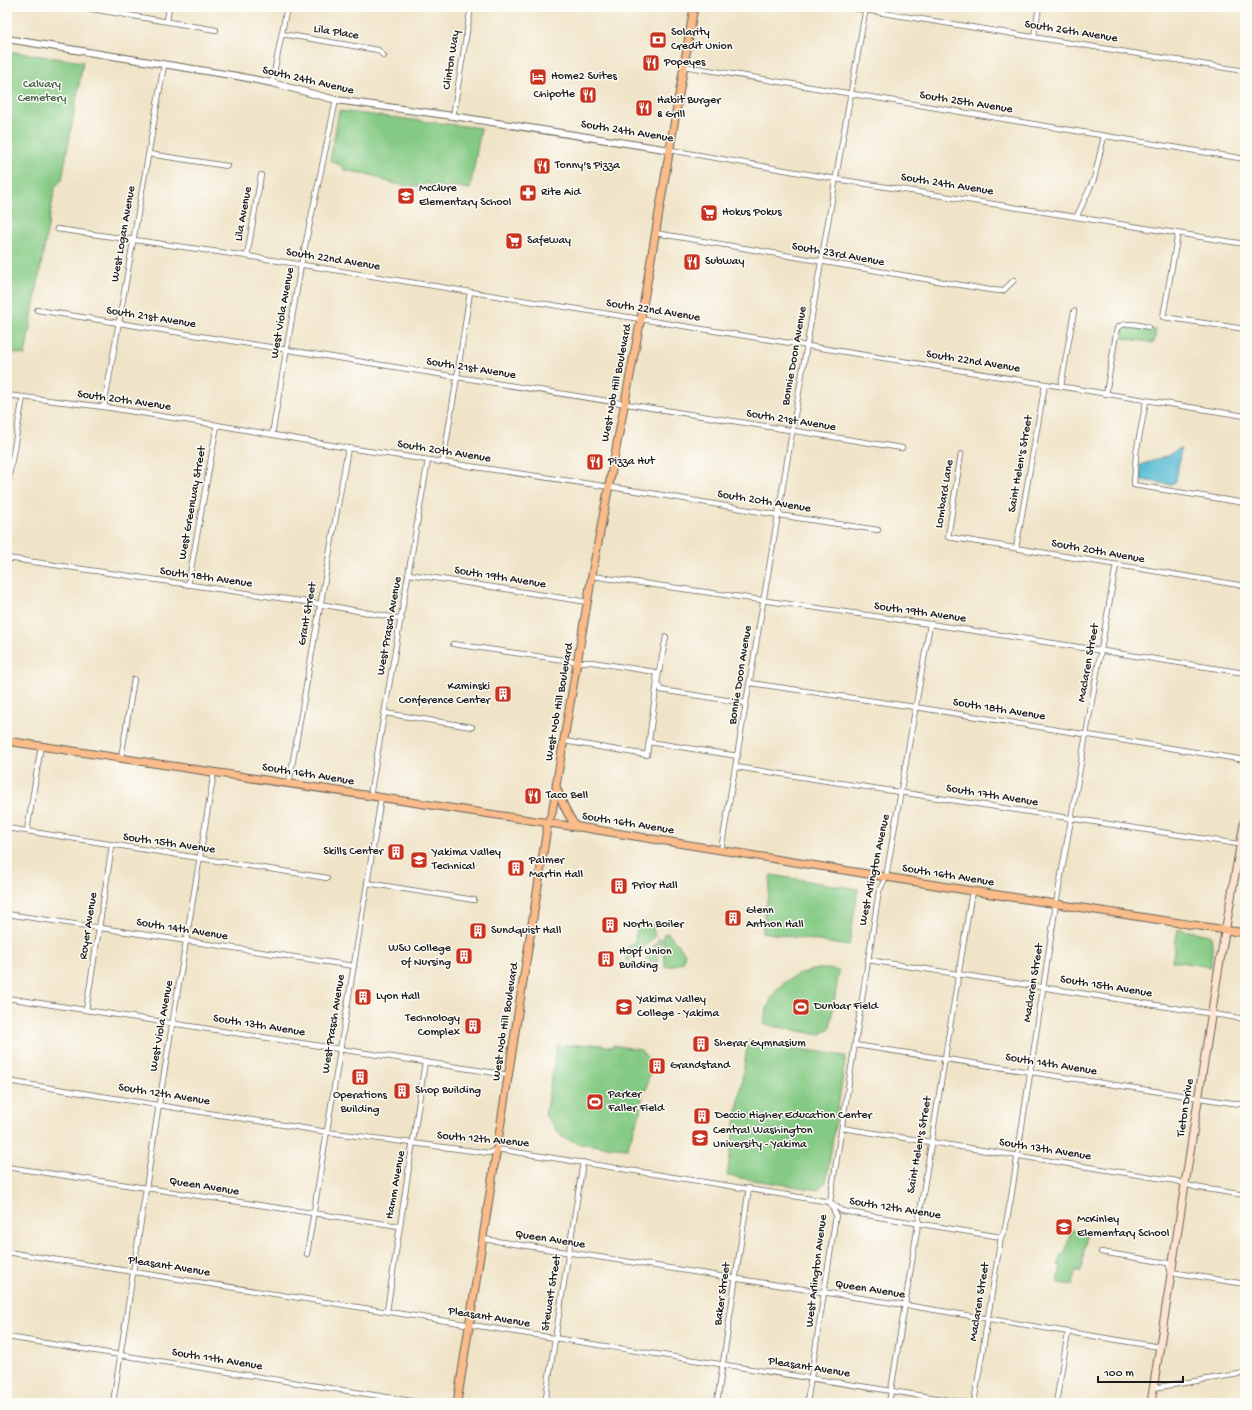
<svg xmlns="http://www.w3.org/2000/svg" width="1252" height="1410" font-family="'Gochi Hand',sans-serif">
<style>
.green{fill:#85ca84;stroke:#507350}
.water{fill:#54bad2;stroke:#386b77}
.lines{fill:none;stroke-linecap:round;stroke-linejoin:round}
.minor-casing{stroke:#666258;stroke-width:6}
.tertiary-casing{stroke:#666258;stroke-width:8}
.secondary-casing{stroke:#666258;stroke-width:9}
.primary-casing{stroke:#666258;stroke-width:9}
.minor{stroke:#fff;stroke-width:4.5}
.tertiary{stroke:#fff;stroke-width:6}
.secondary{stroke:#fde4d0;stroke-width:7}
.primary{stroke:#f9bc8a;stroke-width:7}
.labels{text-anchor:middle;dominant-baseline:central;stroke-width:3;stroke-linejoin:round;paint-order:stroke}
.street-label{font-size:12px;fill:#1c1c1c;stroke:#fdfcf7}
.poi-label{font-size:12px;fill:#1c1c1c;stroke:#fdfcf7;text-anchor:start}
.park-label{font-size:12px;fill:#466246;stroke:#fdfcf7}
</style>
<rect width="100%" height="100%" fill="#fdfcf7"/>
<filter id="ink" filterUnits="userSpaceOnUse"><feTurbulence type="fractalNoise" baseFrequency=".025" numOctaves="2"/><feDisplacementMap in="SourceGraphic" scale="8" xChannelSelector="R" yChannelSelector="G"/><feConvolveMatrix kernelMatrix="1 2 1 2 8 2 1 2 1" color-interpolation-filters="sRGB"/></filter>
<filter id="wash" filterUnits="userSpaceOnUse"><feTurbulence type="fractalNoise" baseFrequency=".012" numOctaves="4" result="noise"/><feDisplacementMap in="SourceGraphic" scale="16" xChannelSelector="R" yChannelSelector="G"/><feGaussianBlur stdDeviation="0.9" result="paint"/><feColorMatrix in="noise" values="0 0 0 0 0 0 0 0 0 0 0 0 0 0 0 0 0 1.4 0 .05"/><feComposite in="paint" operator="in"/></filter>
<g filter="url(#wash)">
<rect width="100%" height="100%" fill="#f0e4c8"/>
<g class="green">
<path d="M7 51 83 62 62 180 55 187 25 355 7 352Z"/>
<path d="M339 111 481 128 470 189 451 186V188L429 185 428 183C421 189 398 185 389 182 384 181 379 178 374 176 365 173 354 172 344 170L341 165 330 161Z"/>
<path d="M1125 326 1156 330 1154 343 1123 338Z"/>
<path d="M771 875 858 889 849 946 762 932Z"/>
<path d="M642 921 653 925V931L656 936 629 961 626 960 628 947 635 940 637 927Z"/>
<path d="M1178 929 1210 935C1214 942 1211 958 1211 967L1172 961Z"/>
<path d="M668 933 685 953 683 962 672 966 665 967 663 934Z"/>
<path d="M659 938 662 939 657 963 646 959Z"/>
<path d="M817 969H828L839 971 830 1028 820 1035 763 1024C770 991 783 976 817 969Z"/>
<path d="M748 1041 846 1056 826 1182 818 1190 727 1176Z"/>
<path d="M593 1044 613 1047V1045L641 1050 651 1063 646 1090H643L640 1113 627 1148 581 1144 562 1137 545 1115 557 1046Z"/>
<path d="M1071 1230 1087 1233 1081 1271H1075L1073 1285 1058 1283 1061 1265H1058L1060 1256 1066 1250Z"/>
</g>
<path class="water" d="M1179 449H1181L1176 481 1171 485 1138 479 1140 465 1167 456Z"/>
</g>
<g filter="url(#ink)">
<g class="lines">
<g class="minor-casing">
<g id="minor">
<path d="M80 7 216 30"/>
<path d="M846 7 1245 71"/>
<path d="M167 21 169 7"/>
<path d="M282 34 378 50 384 56"/>
<path d="M1034 36 1039 7"/>
<path d="M684 66 1245 159"/>
<path d="M272 83 287 7"/>
<path d="M453 116 471 7"/>
<path d="M670 150 836 179 1245 244"/>
<path d="M149 154 227 166"/>
<path d="M1077 216 1094 179 1104 136"/>
<path d="M57 229 247 256 1245 416"/>
<path d="M655 233 990 290 1003 291 1014 280"/>
<path d="M1178 233 1163 317 1245 329"/>
<path d="M247 256 261 175"/>
<path d="M37 310 902 448"/>
<path d="M1061 386 1074 311"/>
<path d="M1106 394 1117 328C1126 321 1138 325 1148 327"/>
<path d="M7 395 104 407 217 425 348 448 650 493 778 515 878 530"/>
<path d="M1146 401 1136 454 1134 485 1245 503"/>
<path d="M104 407 164 65"/>
<path d="M272 435 301 265 336 100"/>
<path d="M961 454 948 537 1245 586"/>
<path d="M443 462 457 377 470 292"/>
<path d="M7 488 23 397"/>
<path d="M1016 548 1045 384"/>
<path d="M7 558 320 604 402 619"/>
<path d="M409 574 588 602"/>
<path d="M592 576 930 624 1245 673"/>
<path d="M188 585 217 425"/>
<path d="M453 644 578 662H592L655 672 657 682 661 690 746 703"/>
<path d="M750 683 915 707 1245 760"/>
<path d="M385 713 472 727"/>
<path d="M564 741 647 755 657 682 666 637"/>
<path d="M649 742 738 756"/>
<path d="M121 758 134 679"/>
<path d="M736 767 1245 845"/>
<path d="M289 783 348 448"/>
<path d="M370 796 428 460"/>
<path d="M7 828 327 878"/>
<path d="M27 831 41 746"/>
<path d="M721 850 821 262 866 7"/>
<path d="M367 883 474 900"/>
<path d="M7 914 354 966"/>
<path d="M868 960 1245 1019"/>
<path d="M7 998 509 1075"/>
<path d="M86 1010 112 846"/>
<path d="M855 1045 1245 1105"/>
<path d="M7 1081 327 1132 489 1153 497 1149 830 1202 842 1211 1001 1237"/>
<path d="M842 1128 1177 1181 1194 1187 1245 1195"/>
<path d="M7 1167 399 1226"/>
<path d="M483 1239 905 1305 1160 1347"/>
<path d="M7 1252 968 1403"/>
<path d="M1101 1252 1168 1263 1171 1272 1245 1284"/>
<path d="M307 1254 381 798"/>
<path d="M387 1311 425 1062"/>
<path d="M7 1337 424 1403"/>
<path d="M1153 1388 1245 1373"/>
<path d="M113 1403 159 1104 214 772"/>
<path d="M545 1403 583 1162"/>
<path d="M717 1403 749 1188"/>
<path d="M807 1403 836 1215 830 1202 879 891 886 877 930 624"/>
<path d="M889 1403 972 891"/>
<path d="M974 1403 1001 1237 1005 1229 1011 1198 1056 904 1116 565"/>
<path d="M1056 1403 1068 1333"/>
</g>
</g>
<g class="tertiary-casing">
<path id="tertiary" d="M7 39 237 76 272 83 336 100 453 116 670 150"/>
</g>
<g class="secondary-casing">
<path id="secondary" d="M1151 1403 1218 972 1245 818"/>
</g>
<g class="primary-casing">
<g id="primary">
<path d="M7 741 576 827"/>
<path d="M576 827C567 814 561 801 556 786L593 569 641 318 694 7"/>
<path d="M579 827 972 891 1245 933"/>
<path d="M457 1403 548 822 552 813 556 789"/>
</g>
</g>
<use href="#minor" class="minor"/>
<use href="#tertiary" class="tertiary"/>
<use href="#secondary" class="secondary"/>
<use href="#primary" class="primary"/>
</g>
</g>
<defs>
<g id="bank-square" transform="scale(0.9)"><rect x="-9" y="-9" width="18" height="18" rx="4" fill="#c8321e" stroke="#fdfcf7"/><path d="M-6-4H6V4H-6ZM0-2.3a2.3 2.3 0 1 0 0 4.6a2.3 2.3 0 1 0 0-4.6Z" fill="#fff"/></g>
<g id="restaurant-square" transform="scale(0.9)"><rect x="-9" y="-9" width="18" height="18" rx="4" fill="#c8321e" stroke="#fdfcf7"/><path d="M-5-6h1v4h1v-4h1v4h1v-4h1v5L-1.5 .5V6h-2V.5L-5-1ZM5-6V6H3V1.5H1.5Q1.5-4 5-6Z" fill="#fff"/></g>
<g id="hotel-square" transform="scale(0.9)"><rect x="-9" y="-9" width="18" height="18" rx="4" fill="#c8321e" stroke="#fdfcf7"/><path d="M-6-4.5h1.5V1H6V5H4.5V3h-9V5H-6ZM-4 0a1.8 1.8 0 1 1 3.6 0ZM.5 0V-2.5h3Q6-2.5 6 0Z" fill="#fff"/></g>
<g id="pharmacy-square" transform="scale(0.9)"><rect x="-9" y="-9" width="18" height="18" rx="4" fill="#c8321e" stroke="#fdfcf7"/><path d="M-2-6h4v4h4v4h-4v4h-4v-4h-4v-4h4Z" fill="#fff"/></g>
<g id="school-square" transform="scale(0.9)"><rect x="-9" y="-9" width="18" height="18" rx="4" fill="#c8321e" stroke="#fdfcf7"/><path d="M0-5L7-2L0 1L-7-2ZM-4 1L0 2.5L4 1V4Q0 6-4 4Z" fill="#fff"/></g>
<g id="supermarket-square" transform="scale(0.9)"><rect x="-9" y="-9" width="18" height="18" rx="4" fill="#c8321e" stroke="#fdfcf7"/><path d="M-6-5.5h2.5l.6 2H6L4.5 2H-2.5L-4.4-4H-6ZM-1.5 3.2a1.3 1.3 0 1 0 .1 0ZM3 3.2a1.3 1.3 0 1 0 .1 0Z" fill="#fff"/></g>
<g id="building-square" transform="scale(0.9)"><rect x="-9" y="-9" width="18" height="18" rx="4" fill="#c8321e" stroke="#fdfcf7"/><path d="M-4-6H4V6H1V3H-1V6H-4ZM-2.5-4.3h1.7v1.8h-1.7ZM.8-4.3h1.7v1.8H.8ZM-2.5-1h1.7V.8h-1.7ZM.8-1h1.7V.8H.8Z" fill="#fff"/></g>
<g id="university-square" transform="scale(0.9)"><rect x="-9" y="-9" width="18" height="18" rx="4" fill="#c8321e" stroke="#fdfcf7"/><path d="M0-5L7-2L0 1L-7-2ZM-4 1L0 2.5L4 1V4Q0 6-4 4Z" fill="#fff"/></g>
<g id="stadium-square" transform="scale(0.9)"><rect x="-9" y="-9" width="18" height="18" rx="4" fill="#c8321e" stroke="#fdfcf7"/><path d="M0-5a6.5 5 0 1 0 0 10a6.5 5 0 1 0 0-10ZM-3.5-1.8h7v3.6h-7Z" fill="#fff"/></g>
</defs>
<g fill-rule="evenodd">
<use href="#bank-square" x="658" y="40"/>
<use href="#restaurant-square" x="651" y="63"/>
<use href="#hotel-square" x="538" y="77"/>
<use href="#restaurant-square" x="588" y="95"/>
<use href="#restaurant-square" x="644" y="108"/>
<use href="#restaurant-square" x="542" y="166"/>
<use href="#pharmacy-square" x="528" y="193"/>
<use href="#school-square" x="406" y="196"/>
<use href="#supermarket-square" x="709" y="213"/>
<use href="#supermarket-square" x="514" y="241"/>
<use href="#restaurant-square" x="692" y="262"/>
<use href="#restaurant-square" x="595" y="462"/>
<use href="#building-square" x="503" y="694"/>
<use href="#restaurant-square" x="533" y="796"/>
<use href="#building-square" x="396" y="852"/>
<use href="#school-square" x="419" y="860"/>
<use href="#building-square" x="516" y="868"/>
<use href="#building-square" x="619" y="886"/>
<use href="#building-square" x="733" y="918"/>
<use href="#building-square" x="610" y="925"/>
<use href="#building-square" x="478" y="931"/>
<use href="#building-square" x="464" y="956"/>
<use href="#building-square" x="606" y="959"/>
<use href="#building-square" x="363" y="997"/>
<use href="#university-square" x="624" y="1007"/>
<use href="#stadium-square" x="801" y="1007"/>
<use href="#building-square" x="473" y="1026"/>
<use href="#building-square" x="701" y="1044"/>
<use href="#building-square" x="657" y="1066"/>
<use href="#building-square" x="360" y="1077"/>
<use href="#building-square" x="402" y="1091"/>
<use href="#stadium-square" x="595" y="1102"/>
<use href="#building-square" x="702" y="1116"/>
<use href="#university-square" x="700" y="1138"/>
<use href="#school-square" x="1064" y="1227"/>
</g>
<g class="labels">
<g class="street-label">
<text transform="translate(1071 32) rotate(9)">South 26th Avenue</text>
<text transform="translate(336 33) rotate(9)">Lila Place</text>
<text transform="translate(452 60) rotate(-81)">Clinton Way</text>
<text transform="translate(308 81) rotate(13)">South 24th Avenue</text>
<text transform="translate(966 103) rotate(9)">South 25th Avenue</text>
<text transform="translate(627 132) rotate(9)">South 24th Avenue</text>
<text transform="translate(947 185) rotate(9)">South 24th Avenue</text>
<text transform="translate(244 214) rotate(-80)">Lila Avenue</text>
<text transform="translate(124 234) rotate(-80)">West Logan Avenue</text>
<text transform="translate(838 255) rotate(10)">South 23rd Avenue</text>
<text transform="translate(333 260) rotate(9)">South 22nd Avenue</text>
<text transform="translate(653 311) rotate(9)">South 22nd Avenue</text>
<text transform="translate(283 313) rotate(-80)">West Viola Avenue</text>
<text transform="translate(151 318) rotate(9)">South 21st Avenue</text>
<text transform="translate(795 356) rotate(-80)">Bonnie Doon Avenue</text>
<text transform="translate(973 362) rotate(9)">South 22nd Avenue</text>
<text transform="translate(471 369) rotate(9)">South 21st Avenue</text>
<text transform="translate(617 383) rotate(-79)">West Nob Hill Boulevard</text>
<text transform="translate(124 401) rotate(8)">South 20th Avenue</text>
<text transform="translate(791 421) rotate(9)">South 21st Avenue</text>
<text transform="translate(444 452) rotate(9)">South 20th Avenue</text>
<text transform="translate(1021 464) rotate(-80)">Saint Helen's Street</text>
<text transform="translate(945 494) rotate(-81)">Lombard Lane</text>
<text transform="translate(764 502) rotate(9)">South 20th Avenue</text>
<text transform="translate(193 503) rotate(-80)">West Greenway Street</text>
<text transform="translate(1098 552) rotate(10)">South 20th Avenue</text>
<text transform="translate(206 578) rotate(8)">South 18th Avenue</text>
<text transform="translate(500 578) rotate(9)">South 19th Avenue</text>
<text transform="translate(920 613) rotate(8)">South 19th Avenue</text>
<text transform="translate(308 614) rotate(-80)">Grant Street</text>
<text transform="translate(390 626) rotate(-80)">West Prasch Avenue</text>
<text transform="translate(1089 663) rotate(-80)">Maclaren Street</text>
<text transform="translate(741 675) rotate(-81)">Bonnie Doon Avenue</text>
<text transform="translate(560 702) rotate(-80)">West Nob Hill Boulevard</text>
<text transform="translate(999 710) rotate(9)">South 18th Avenue</text>
<text transform="translate(308 775) rotate(9)">South 16th Avenue</text>
<text transform="translate(992 796) rotate(9)">South 17th Avenue</text>
<text transform="translate(628 824) rotate(9)">South 16th Avenue</text>
<text transform="translate(169 844) rotate(8)">South 15th Avenue</text>
<text transform="translate(875 870) rotate(-78)">West Arlington Avenue</text>
<text transform="translate(948 876) rotate(9)">South 16th Avenue</text>
<text transform="translate(89 926) rotate(-81)">Royer Avenue</text>
<text transform="translate(182 930) rotate(9)">South 14th Avenue</text>
<text transform="translate(1034 983) rotate(-81)">Maclaren Street</text>
<text transform="translate(1106 987) rotate(9)">South 15th Avenue</text>
<text transform="translate(506 1022) rotate(-81)">West Nob Hill Boulevard</text>
<text transform="translate(334 1024) rotate(-81)">West Prasch Avenue</text>
<text transform="translate(162 1026) rotate(-80)">West Viola Avenue</text>
<text transform="translate(259 1026) rotate(9)">South 13th Avenue</text>
<text transform="translate(1051 1065) rotate(9)">South 14th Avenue</text>
<text transform="translate(164 1095) rotate(9)">South 12th Avenue</text>
<text transform="translate(1186 1108) rotate(-81)">Tieton Drive</text>
<text transform="translate(483 1140) rotate(5)">South 12th Avenue</text>
<text transform="translate(920 1145) rotate(-80)">Saint Helen's Street</text>
<text transform="translate(1045 1150) rotate(9)">South 13th Avenue</text>
<text transform="translate(396 1185) rotate(-80)">Hamm Avenue</text>
<text transform="translate(204 1187) rotate(9)">Queen Avenue</text>
<text transform="translate(895 1209) rotate(9)">South 12th Avenue</text>
<text transform="translate(550 1240) rotate(9)">Queen Avenue</text>
<text transform="translate(169 1267) rotate(9)">Pleasant Avenue</text>
<text transform="translate(817 1271) rotate(-83)">West Arlington Avenue</text>
<text transform="translate(870 1290) rotate(9)">Queen Avenue</text>
<text transform="translate(552 1293) rotate(-81)">Stewart Street</text>
<text transform="translate(723 1294) rotate(-82)">Baker Street</text>
<text transform="translate(980 1302) rotate(-81)">Maclaren Street</text>
<text transform="translate(489 1318) rotate(9)">Pleasant Avenue</text>
<text transform="translate(217 1360) rotate(9)">South 11th Avenue</text>
<text transform="translate(809 1368) rotate(9)">Pleasant Avenue</text>
</g>
<g class="poi-label">
<text x="671" y="33">Solarity<tspan x="671" dy="14">Credit Union</tspan></text>
<text x="664" y="63">Popeyes</text>
<text x="551" y="77">Home2 Suites</text>
<text x="575" y="95" text-anchor="end">Chipotle</text>
<text x="657" y="101">Habit Burger<tspan x="657" dy="14">&amp; Grill</tspan></text>
<text x="555" y="166">Tonny's Pizza</text>
<text x="419" y="189">McClure<tspan x="419" dy="14">Elementary School</tspan></text>
<text x="541" y="193">Rite Aid</text>
<text x="722" y="213">Hokus Pokus</text>
<text x="527" y="241">Safeway</text>
<text x="705" y="262">Subway</text>
<text x="608" y="462">Pizza Hut</text>
<text x="490" y="687" text-anchor="end">Kaminski<tspan x="490" dy="14">Conference Center</tspan></text>
<text x="546" y="796">Taco Bell</text>
<text x="383" y="852" text-anchor="end">Skills Center</text>
<text x="432" y="853">Yakima Valley<tspan x="432" dy="14">Technical</tspan></text>
<text x="529" y="861">Palmer<tspan x="529" dy="14">Martin Hall</tspan></text>
<text x="632" y="886">Prior Hall</text>
<text x="746" y="911">Glenn<tspan x="746" dy="14">Anthon Hall</tspan></text>
<text x="623" y="925">North Boiler</text>
<text x="491" y="931">Sundquist Hall</text>
<text x="451" y="949" text-anchor="end">WSU College<tspan x="451" dy="14">of Nursing</tspan></text>
<text x="619" y="952">Hopf Union<tspan x="619" dy="14">Building</tspan></text>
<text x="376" y="997">Lyon Hall</text>
<text x="637" y="1000">Yakima Valley<tspan x="637" dy="14">College - Yakima</tspan></text>
<text x="814" y="1007">Dunbar Field</text>
<text x="460" y="1019" text-anchor="end">Technology<tspan x="460" dy="14">Complex</tspan></text>
<text x="714" y="1044">Sherar Gymnasium</text>
<text x="670" y="1066">Grandstand</text>
<text x="415" y="1091">Shop Building</text>
<text x="608" y="1095">Parker<tspan x="608" dy="14">Faller Field</tspan></text>
<text x="360" y="1096" text-anchor="middle">Operations<tspan x="360" dy="14">Building</tspan></text>
<text x="715" y="1116">Deccio Higher Education Center</text>
<text x="713" y="1131">Central Washington<tspan x="713" dy="14">University - Yakima</tspan></text>
<text x="1077" y="1220">McKinley<tspan x="1077" dy="14">Elementary School</tspan></text>
</g>
<g class="park-label">
<text x="42" y="85">Calvary<tspan x="42" dy="14">Cemetery</tspan></text>
</g>
</g>
<rect width="1252" height="1410" fill="none" stroke="#fdfcf7" stroke-width="24"/>
<path d="M1098 1376v6h85v-6" fill="none" stroke="#1c1c1c" stroke-width="2"/>
<text x="1104" y="1376" font-size="12" fill="#1c1c1c" stroke="#fdfcf7" stroke-width="3" paint-order="stroke">100 m</text>
</svg>
